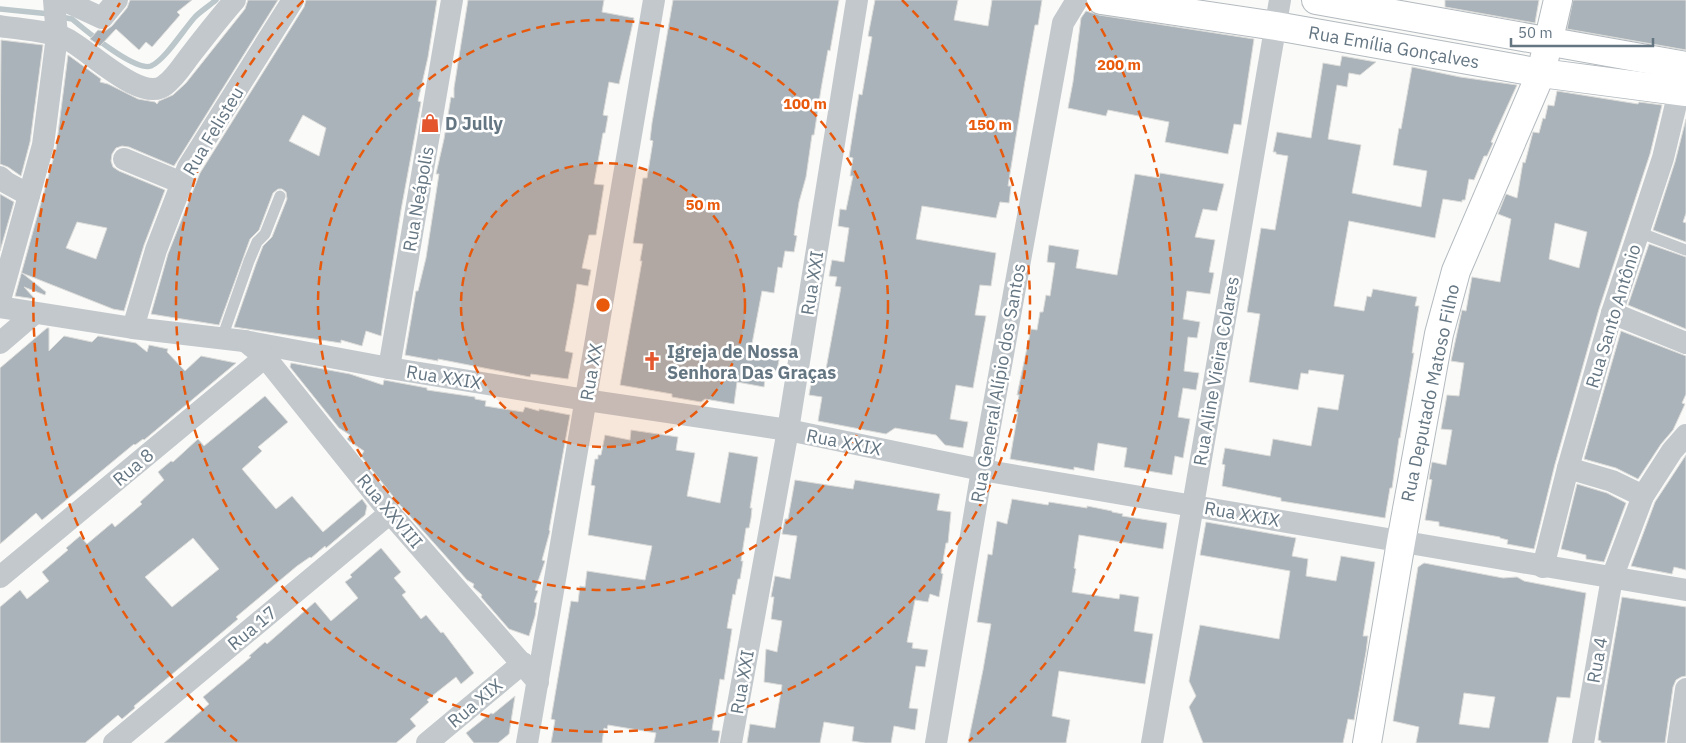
<svg xmlns="http://www.w3.org/2000/svg" width="1686" height="743" font-family="'IBM Plex Sans',sans-serif">
<style>
.lines{fill:none;stroke-linecap:round;stroke-linejoin:round}
.stream{stroke:#bbc7cb;stroke-width:5.5}
.building{fill:#aab3b9;stroke:#dcdcda;fill-rule:evenodd}
.secondary-casing{stroke:#b3babf;stroke-width:30}
.lane{stroke:#c3c8cc;stroke-width:11}
.street{stroke:#c3c8cc;stroke-width:22}
.secondary{stroke:#fff;stroke-width:28}
.ring{fill:none;stroke:#e8590c;stroke-width:2.5;stroke-dasharray:9 6}
.labels{text-anchor:middle;dominant-baseline:central;stroke-width:5;stroke-linejoin:round;paint-order:stroke}
.street-label{font-size:18px;fill:#657683;stroke:#fff}
.poi-label{font-size:18px;font-weight:bold;fill:#657683;stroke:#fff;text-anchor:start}
.centre{fill:#e8590c;stroke:#fff;stroke-width:2.5}
.ring-label{font-size:15px;text-anchor:middle;font-weight:bold;fill:#e8590c;stroke:#fff;stroke-width:5;stroke-linejoin:round;paint-order:stroke}
</style>
<rect width="100%" height="100%" fill="#fafaf8"/>
<g class="lines">
<g class="stream">
<path d="M0 9 50 14"/>
<path d="M61 17 72 19C85 30 135 72 151 66 165 60 184 29 195 17 201 11 209 6 216 0"/>
</g>
</g>
<g class="building">
<path d="M130 0H192L177 12 180 15 152 47 146 42 139 50 116 29 100 46 90 39 98 30 105 31 112 26 127 8Z"/>
<path d="M248 0H278L174 166 129 147 122 146 116 148 112 154 111 161 113 167 119 171 165 190 144 245 124 311 113 309 22 273 46 292 45 295 24 287 35 299 15 296 56 149 68 55 101 79 100 82 108 84 138 99 155 102 157 104 159 101 173 95 186 83 245 9ZM77 222 107 228 96 259 66 248Z"/>
<path d="M306 0H437L428 57 418 101 421 102 401 210 381 336 366 331 362 346 341 340V343L234 327 256 264 263 246 272 237 287 199 286 192 282 189H278L273 193 259 230 250 239 219 325 151 314 168 254 200 173 304 7ZM303 115 326 128 319 156 289 141Z"/>
<path d="M468 0H604L602 12 634 18 619 84 609 82 603 115 608 116 605 133H603L594 184 604 185 596 235H589L582 268 591 270 588 286 577 284 574 303 565 351 573 353 568 379 531 374 530 377 438 359V361L405 355 416 291H418L426 258 439 174H436L444 139 451 97 454 98V88Z"/>
<path d="M673 0H839L830 51 828 50 821 89 814 135H812L806 177 799 202 794 235 797 236 794 252 785 251 782 268 778 267 774 293 762 291 751 349 780 354 777 371 766 369 764 387 737 382 734 404 705 399 701 402 672 397V394L620 385 642 261H640L643 244 633 243 643 178H647L653 141 650 140 652 123Z"/>
<path d="M875 0H958L954 20 988 26 992 0H1042L1038 25H1035L1025 81 1008 186H1011L1009 203 1000 202 996 218 922 206 916 239 996 253 991 286 980 285 975 315 986 316 973 388 956 385 950 419 968 422 963 448 945 445 936 435 895 428 886 434 818 421 822 397 809 395 812 378 824 380 841 287 835 286 837 277 829 276 832 260 844 262 849 228 838 226 840 209 846 210 853 176H850L853 158 849 157 859 94 862 95 872 37 868 36Z"/>
<path d="M1445 0H1539L1535 23 1445 7Z"/>
<path d="M1573 0H1686V50L1567 29Z"/>
<path d="M1086 11 1099 15 1254 39 1241 125 1234 124 1228 154 1165 142 1169 122 1108 110 1106 116 1068 108 1073 82 1081 18Z"/>
<path d="M1 40 43 45 30 142 21 176 8 167 0 164Z"/>
<path d="M1342 56 1376 62 1360 75 1349 73 1347 87 1337 85 1328 139 1361 145 1352 193 1421 207 1427 171 1393 165 1399 128 1401 129 1412 67 1460 77 1517 85 1491 142 1493 143 1487 156H1484L1474 180 1469 179 1465 200H1462V202L1443 199 1435 238 1349 221 1334 306 1364 311 1367 296 1371 297 1373 289 1417 297 1415 306H1419L1412 353H1414L1400 438H1399L1392 488H1390L1385 518 1281 501V498L1222 486 1225 465 1222 464 1225 448 1270 456 1273 439 1311 446 1318 407 1338 410 1344 375 1309 370 1308 374 1301 373 1298 390 1249 382 1260 314 1247 312 1261 228 1275 230 1288 156 1276 154V152H1273L1277 132 1311 138 1323 63 1340 66Z"/>
<path d="M1557 91 1638 104 1639 102 1662 105 1650 154 1599 309 1555 464 1534 549 1507 544 1508 540 1500 538V537L1439 526V522L1425 520 1432 480 1429 479 1432 462 1446 465 1452 430 1441 429 1447 395 1459 396 1464 363 1451 361 1462 310 1466 311 1472 277 1500 282 1511 219 1498 214 1506 194 1517 198 1523 162 1525 163 1533 132 1539 133 1543 118 1545 119 1548 105 1554 106ZM1555 223 1587 232 1579 268 1549 259Z"/>
<path d="M1686 119V213L1683 222 1686 223V242L1653 230 1675 162Z"/>
<path d="M1160 173 1224 184 1217 211 1203 209 1195 237 1215 240 1209 272 1214 273 1210 294 1187 291 1183 319 1200 322 1197 338 1188 337 1184 371 1199 373 1196 390 1183 388 1178 417 1190 419 1183 458 1175 456 1172 475 1124 467 1127 448 1098 443 1094 471 1074 467V470L1010 459 1018 412H1016L1019 395H1017L1031 329 1037 330 1040 312H1043L1046 295 1050 296 1055 263 1047 262 1049 245 1079 250 1076 268 1117 275 1135 174 1159 178Z"/>
<path d="M0 194 14 202 0 251Z"/>
<path d="M1649 244 1686 257V329L1628 305Z"/>
<path d="M47 328H49V351L64 336 92 342 98 336 136 343 147 352 149 345 168 349 167 352 185 371 201 356 236 363 144 440 143 439 135 445 134 444 42 520 36 513 0 544V368Z"/>
<path d="M1621 331 1686 356V394L1682 403 1685 404 1673 430 1661 444 1638 479 1616 468 1584 459Z"/>
<path d="M291 363 350 374 383 385 384 380 427 388V390L475 397V399L486 401 485 406 523 412 525 407 539 411V409L570 415 549 530 550 531 542 560 545 561 535 590 538 591 534 602 537 603 535 616 529 636 509 629 481 597 482 595 473 587 474 584 467 580 400 505 361 456 364 451 349 441 347 439 350 435 339 428 290 367Z"/>
<path d="M265 396 288 422 258 447 262 451 242 469 276 509 292 496 323 532 362 499 367 506 365 515 326 548 325 546 311 558 310 557 297 566 236 617 238 619 134 706 135 708 122 719 118 715 85 743H0V607L20 590 27 599 49 581 42 572 68 550 66 548 80 536 87 544 112 523 115 527 142 504 140 502 164 480 158 472 171 461 173 462 198 439 204 446ZM193 538 219 569 172 607 145 577Z"/>
<path d="M631 430 678 437 676 450 695 453 687 496 720 503 729 452 758 457 750 508H752L751 518 749 528H746L741 561H743L740 579H738L735 595 733 594 727 628 732 629 724 680 720 679 712 730 720 731 718 743H654L656 733 608 725 607 729 604 728 602 743H551L555 720 551 719 571 601 578 602 580 586 585 587 587 571 645 580 652 546 588 535 595 486 591 485 595 459H598V455H601L605 435 630 440Z"/>
<path d="M1686 455V570L1674 567 1672 574 1631 566 1655 502Z"/>
<path d="M795 480 853 489 855 480 940 494 937 510 951 512 948 543H946L941 573 943 574 939 597 930 594 928 602 915 600 907 642 913 643 912 648 928 650 925 667 916 666 909 708 918 709 915 730 894 726 891 743H865L852 741 854 727 824 722 820 743H747L750 724 775 728 782 685 764 682 766 649 777 652 782 621 771 619 774 597H771L775 576 790 579 797 536 782 534 785 519H788Z"/>
<path d="M1577 484 1607 493 1626 503 1604 562 1586 559V555L1561 549Z"/>
<path d="M1012 499 1048 505 1049 502 1087 508V506L1112 511V512L1123 514 1122 516 1167 523 1163 549 1079 535 1074 568 1076 569 1072 592 1119 599 1120 594 1139 597 1134 631 1153 634 1145 684 1059 671 1052 716 1070 720 1066 743H968L983 670 991 624 977 622 988 554 992 555 997 521 1007 524Z"/>
<path d="M1206 522 1296 538 1292 556 1308 559 1306 576 1336 581 1341 556 1375 562 1363 636H1368L1366 652 1354 720 1348 719 1343 743H1203L1189 707 1196 696 1189 681 1200 625 1279 639 1290 571 1200 555Z"/>
<path d="M381 548 401 572 394 578 406 592 402 595 421 619 426 615 441 633 443 632 474 673 461 684 456 677 427 700 429 702 410 719 416 726 396 743H164L209 704 203 697 251 657 249 656 265 642 267 644 315 602 331 621 358 598 345 582 352 577 350 575Z"/>
<path d="M1424 563 1503 578 1517 577 1524 581 1586 593 1570 698 1557 697 1548 743H1416L1419 727 1393 721 1418 567ZM1464 693 1495 697 1489 728 1459 724Z"/>
<path d="M1622 597 1686 607V676L1681 677 1676 680 1673 687 1665 743H1601V741L1598 740 1599 731Z"/>
<path d="M515 696 509 734 498 743H474L466 733 491 713 493 714Z"/>
</g>
<g class="lines">
<g class="secondary-casing">
<g id="secondary">
<path d="M1101 0 1276 26 1541 73 1686 92"/>
<path d="M1316 0 1686 66"/>
<path d="M1367 743 1401 542 1439 334 1456 271 1541 73 1558 0"/>
</g>
</g>
<g class="lane">
<path d="M1638 232 1686 250"/>
<path d="M222 338 249 261 257 242 265 234 280 196"/>
</g>
<g class="street">
<path d="M63 0 102 18 117 0"/>
<path d="M0 26C19 29 51 31 67 39 89 50 142 104 165 85 176 77 184 63 192 53 206 35 220 17 235 0"/>
<path d="M124 159 182 183"/>
<path d="M0 177 7 183 29 195"/>
<path d="M0 300 43 145 57 36 54 0"/>
<path d="M0 307 133 328 244 341 389 368 586 400 788 430 982 470 1686 590"/>
<path d="M1612 313 1686 343"/>
<path d="M133 328 156 250 188 167 293 0"/>
<path d="M245 341 265 357 390 513 538 682"/>
<path d="M0 343 35 313"/>
<path d="M389 368 452 0"/>
<path d="M1568 468 1612 481 1643 496"/>
<path d="M1543 567 1568 468 1612 313 1663 158 1683 75"/>
<path d="M0 577 265 357"/>
<path d="M114 743 390 513"/>
<path d="M427 743 523 663"/>
<path d="M527 743 654 0"/>
<path d="M731 743 788 430 857 0"/>
<path d="M936 743 982 470 1063 23 1077 0"/>
<path d="M1152 743 1280 0"/>
<path d="M1583 743 1612 578 1643 496 1672 451 1686 435"/>
<path d="M1678 743 1686 689"/>
</g>
<use href="#secondary" class="secondary"/>
</g>
<circle cx="603" cy="305" r="142" fill="#e8590c" fill-opacity=".12"/>
<g class="ring">
<circle cx="603" cy="305" r="142"/>
<circle cx="603" cy="305" r="285"/>
<path d="M902 0A427 427 0 1 1 304 0"/>
<path d="M237 741A569 569 0 0 1 120 3M1086 3A569 569 0 0 1 969 741"/>
</g>
<defs>
<g id="shop-bare" transform="scale(1.5)"><path d="M-5-2.5h2.3a2.7 3.5 0 0 1 5.4 0H5L5.5 6h-11ZM-1.5-2.5h3a1.5 2.3 0 0 0-3 0Z" fill="#e4572e" stroke="#fff" stroke-width="2.5" paint-order="stroke"/></g>
<g id="church-bare" transform="scale(1.5)"><path d="M-1.2-6h2.4v3.5h3.3v2.4h-3.3V6h-2.4V-.1h-3.3v-2.4h3.3Z" fill="#e4572e" stroke="#fff" stroke-width="2.5" paint-order="stroke"/></g>
</defs>
<g fill-rule="evenodd">
<use href="#shop-bare" x="430" y="123"/>
<use href="#church-bare" x="652" y="361"/>
</g>
<g class="labels">
<g class="street-label">
<text transform="translate(1394 47) rotate(10)">Rua Emília Gonçalves</text>
<text transform="translate(213 131) rotate(-59)">Rua Felisteu</text>
<text transform="translate(418 199) rotate(-80)">Rua Neápolis</text>
<text transform="translate(812 283) rotate(-81)">Rua XXI</text>
<text transform="translate(1613 316) rotate(-73)">Rua Santo Antônio</text>
<text transform="translate(1216 371) rotate(-80)">Rua Aline Vieira Colares</text>
<text transform="translate(591 372) rotate(-80)">Rua XX</text>
<text transform="translate(444 377) rotate(9)">Rua XXIX</text>
<text transform="translate(998 383) rotate(-80)">Rua General Alípio dos Santos</text>
<text transform="translate(1430 393) rotate(-78)">Rua Deputado Matoso Filho</text>
<text transform="translate(844 442) rotate(11)">Rua XXIX</text>
<text transform="translate(133 467) rotate(-40)">Rua 8</text>
<text transform="translate(390 511) rotate(50)">Rua XXVIII</text>
<text transform="translate(1242 514) rotate(10)">Rua XXIX</text>
<text transform="translate(252 628) rotate(-40)">Rua 17</text>
<text transform="translate(1597 660) rotate(-80)">Rua 4</text>
<text transform="translate(742 682) rotate(-80)">Rua XXI</text>
<text transform="translate(475 703) rotate(-40)">Rua XIX</text>
</g>
<g class="poi-label">
<text x="445" y="123">D Jully</text>
<text x="667" y="351">Igreja de Nossa<tspan x="667" dy="21">Senhora Das Graças</tspan></text>
</g>
</g>
<circle cx="603" cy="305" r="8" class="centre"/>
<g class="ring-label">
<text x="1119" y="70">200 m</text>
<text x="805" y="109">100 m</text>
<text x="990" y="130">150 m</text>
<text x="703" y="210">50 m</text>
</g>
<path d="M1511 38v8h142v-8" fill="none" stroke="#657683" stroke-width="2.5"/>
<text x="1518" y="38" font-size="15" fill="#657683" stroke="#ffffff" stroke-width="4" paint-order="stroke">50 m</text>
</svg>
